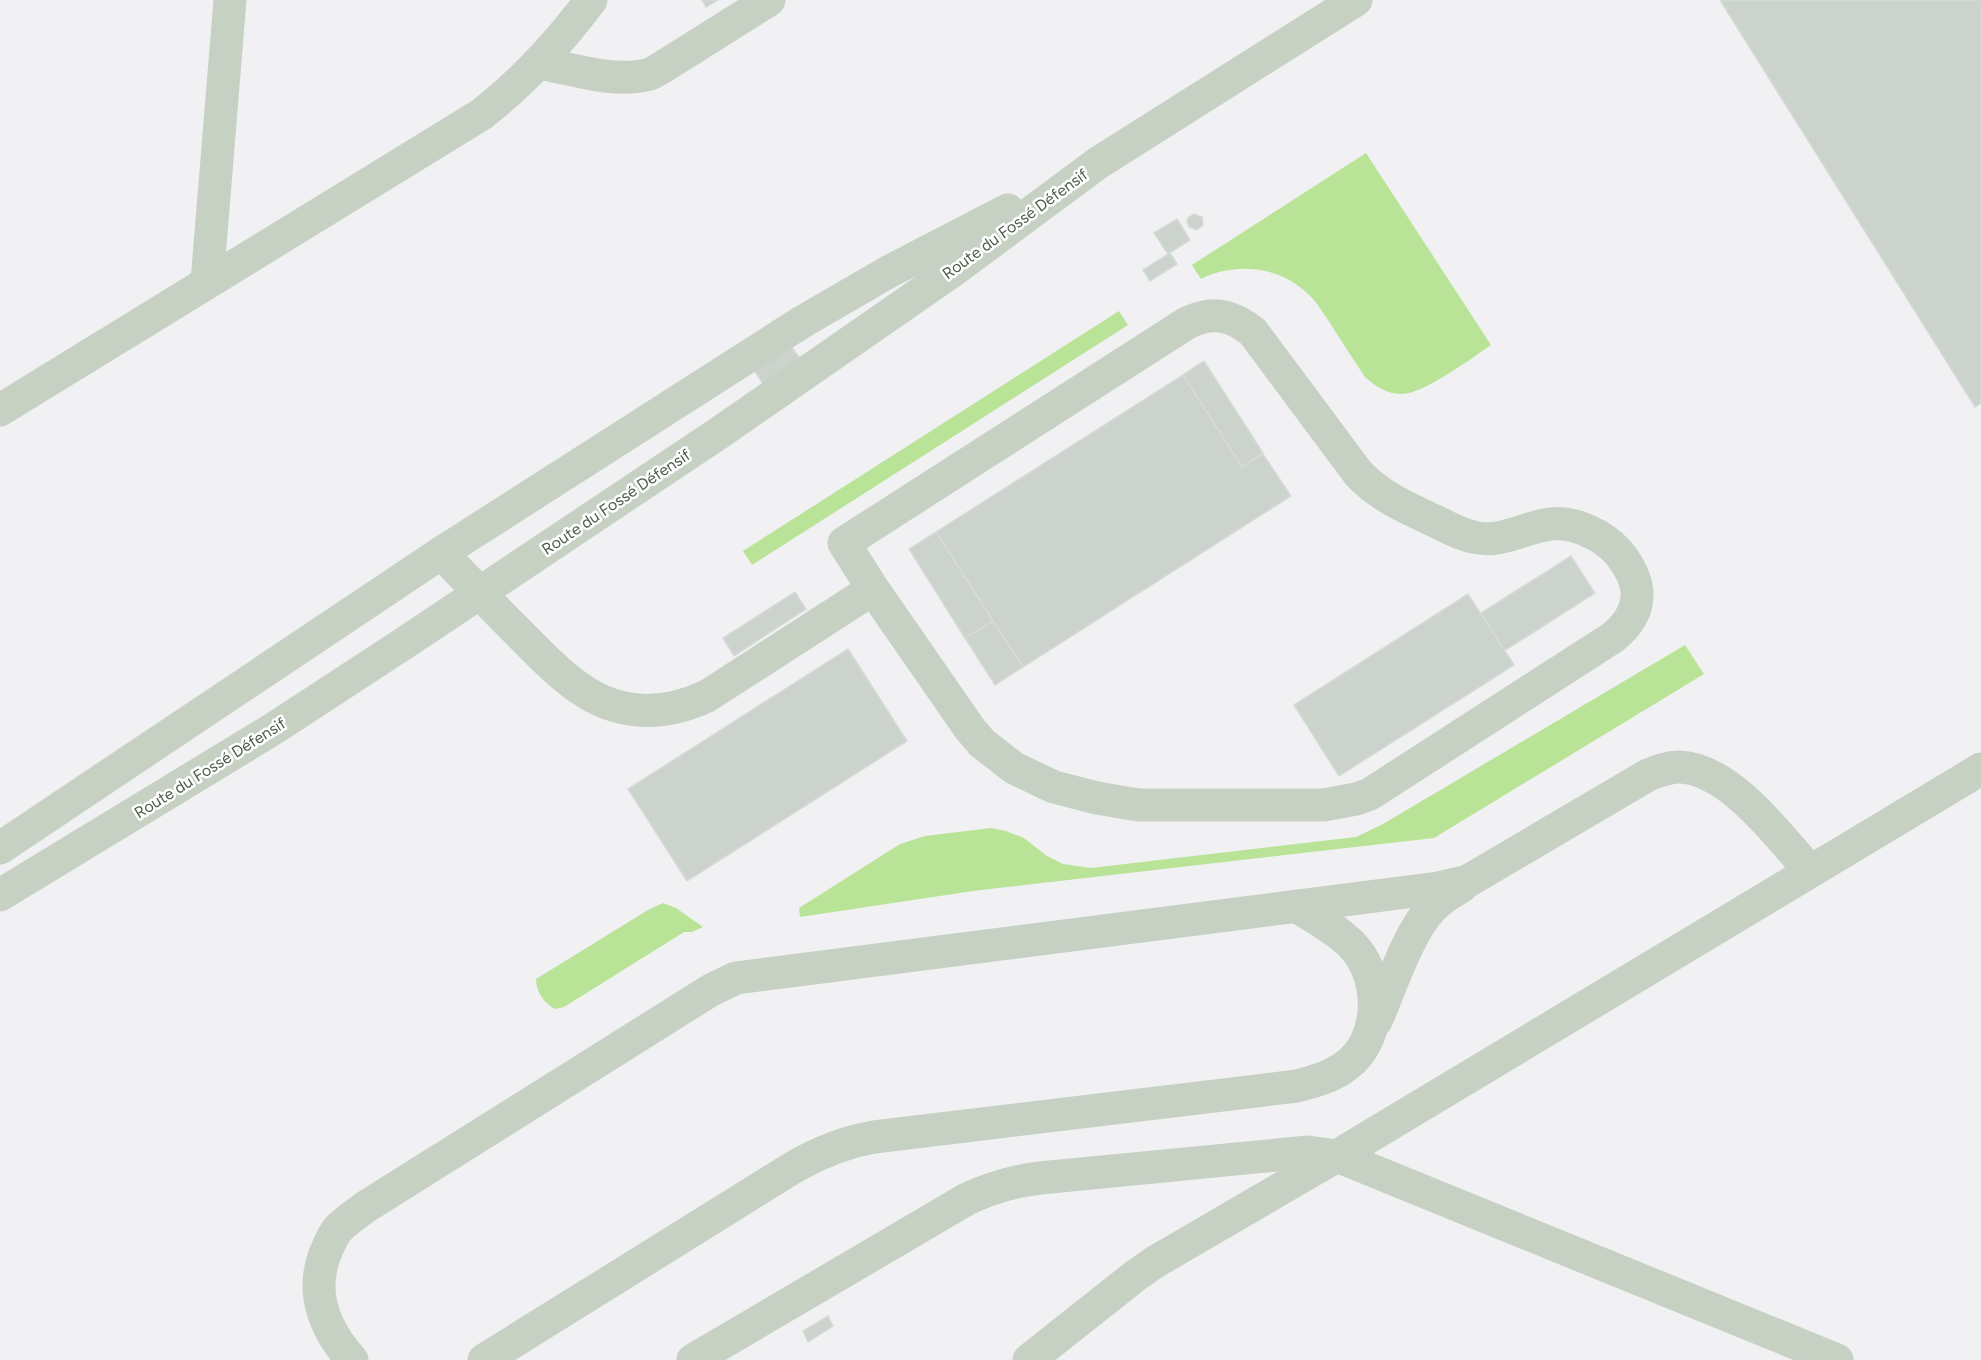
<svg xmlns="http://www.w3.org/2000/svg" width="1981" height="1360" font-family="Figtree,sans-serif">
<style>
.water{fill:#b9e397}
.building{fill:#ccd2cc;stroke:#d5dbd6;stroke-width:1.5}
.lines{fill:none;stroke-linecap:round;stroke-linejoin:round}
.minor{stroke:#c6d1c3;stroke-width:33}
.labels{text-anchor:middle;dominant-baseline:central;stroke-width:5;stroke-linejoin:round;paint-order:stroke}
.street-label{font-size:16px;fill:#4e5c4a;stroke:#fff}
</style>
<rect width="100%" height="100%" fill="#f1f1f3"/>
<g class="water">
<path d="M1366 153 1491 345C1472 358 1423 394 1402 394 1387 394 1376 387 1365 377 1353 359 1341 341 1330 323 1323 313 1317 302 1308 294 1280 266 1235 262 1201 279L1192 265Z"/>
<path d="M1119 311 1128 325 752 565 743 551Z"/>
<path d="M1685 645 1704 674 1434 838 973 891 800 917 799 908 900 844 925 836 991 828 1006 831 1024 838 1047 856 1063 864 1091 868 1356 837 1383 824Z"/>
<path d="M663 903 676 908 703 927 692 932H684L564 1007 555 1009C544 1003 536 992 536 979L648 910Z"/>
</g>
<g class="building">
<path d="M702 0H718L706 7Z"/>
<path d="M1720 0H1981V403L1975 407Z"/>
<path d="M1194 214 1202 217 1203 225 1197 230 1189 227 1187 222 1188 218Z"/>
<path d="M1177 219 1190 240 1168 254 1154 233Z"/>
<path d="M1170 253 1177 264 1150 281 1143 270Z"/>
<path d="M790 345 800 358 763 384 754 370Z"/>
<path d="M1204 361 1263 453 1242 467 1183 375Z"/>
<path d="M1183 375 1242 467 1263 454 1291 496 1023 667 936 532Z"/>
<path d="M936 532 993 621 965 638 909 549Z"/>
<path d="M1571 556 1595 593 1504 651 1481 613Z"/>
<path d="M795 592 806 609 734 656 723 638Z"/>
<path d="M1468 594 1514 665 1339 776 1294 705Z"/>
<path d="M993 621 1023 667 995 685 965 638Z"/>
<path d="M848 649 907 741 687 881 628 789Z"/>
<path d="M828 1316 833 1326 808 1342 803 1331Z"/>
</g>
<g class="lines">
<g class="minor">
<path d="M539 63C573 69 615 84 650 74 655 72 661 68 666 65L769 0"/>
<path d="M207 282 230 0"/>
<path d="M0 410 482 114C524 81 559 43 591 0"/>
<path d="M441 553C465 577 488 602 512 626 539 653 575 694 613 705 644 715 677 710 707 696L873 589 970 729 982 743 1014 768 1054 787 1097 798 1138 805H1324L1356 799 1370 794 1612 638C1626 627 1638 612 1637 592 1636 578 1627 563 1618 552 1609 542 1600 536 1588 531 1541 508 1515 547 1473 537 1459 534 1447 527 1435 521 1407 508 1379 496 1358 473L1253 332C1231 314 1212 311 1187 323L844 543 873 589"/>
<path d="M0 848 441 553 802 322 890 271 1008 210"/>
<path d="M0 895 273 729 403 644 719 433 951 272 1098 163 1356 0"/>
<path d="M1376 1021C1390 990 1408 932 1432 908 1440 899 1451 893 1462 886"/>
<path d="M352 1360C325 1330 310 1293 325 1254 329 1245 332 1236 338 1229 347 1220 357 1213 367 1206L711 990 736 978 1438 888 1468 881 1648 775C1658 771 1668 767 1679 767 1729 768 1779 836 1810 871"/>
<path d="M484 1360 794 1167C820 1152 845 1142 874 1137L1297 1086C1315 1081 1332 1077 1347 1065 1383 1038 1382 976 1352 945 1336 929 1315 918 1296 906"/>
<path d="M693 1360 967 1199C991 1188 1014 1181 1040 1178L1308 1152 1337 1156 1837 1360"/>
<path d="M1029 1360 1135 1276 1155 1262 1337 1156 1981 769"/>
</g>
</g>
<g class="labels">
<g class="street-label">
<text transform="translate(1015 224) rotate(-36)">Route du Fossé Défensif</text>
<text transform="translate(616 502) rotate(-34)">Route du Fossé Défensif</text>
<text transform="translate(210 768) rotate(-32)">Route du Fossé Défensif</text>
</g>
</g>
</svg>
